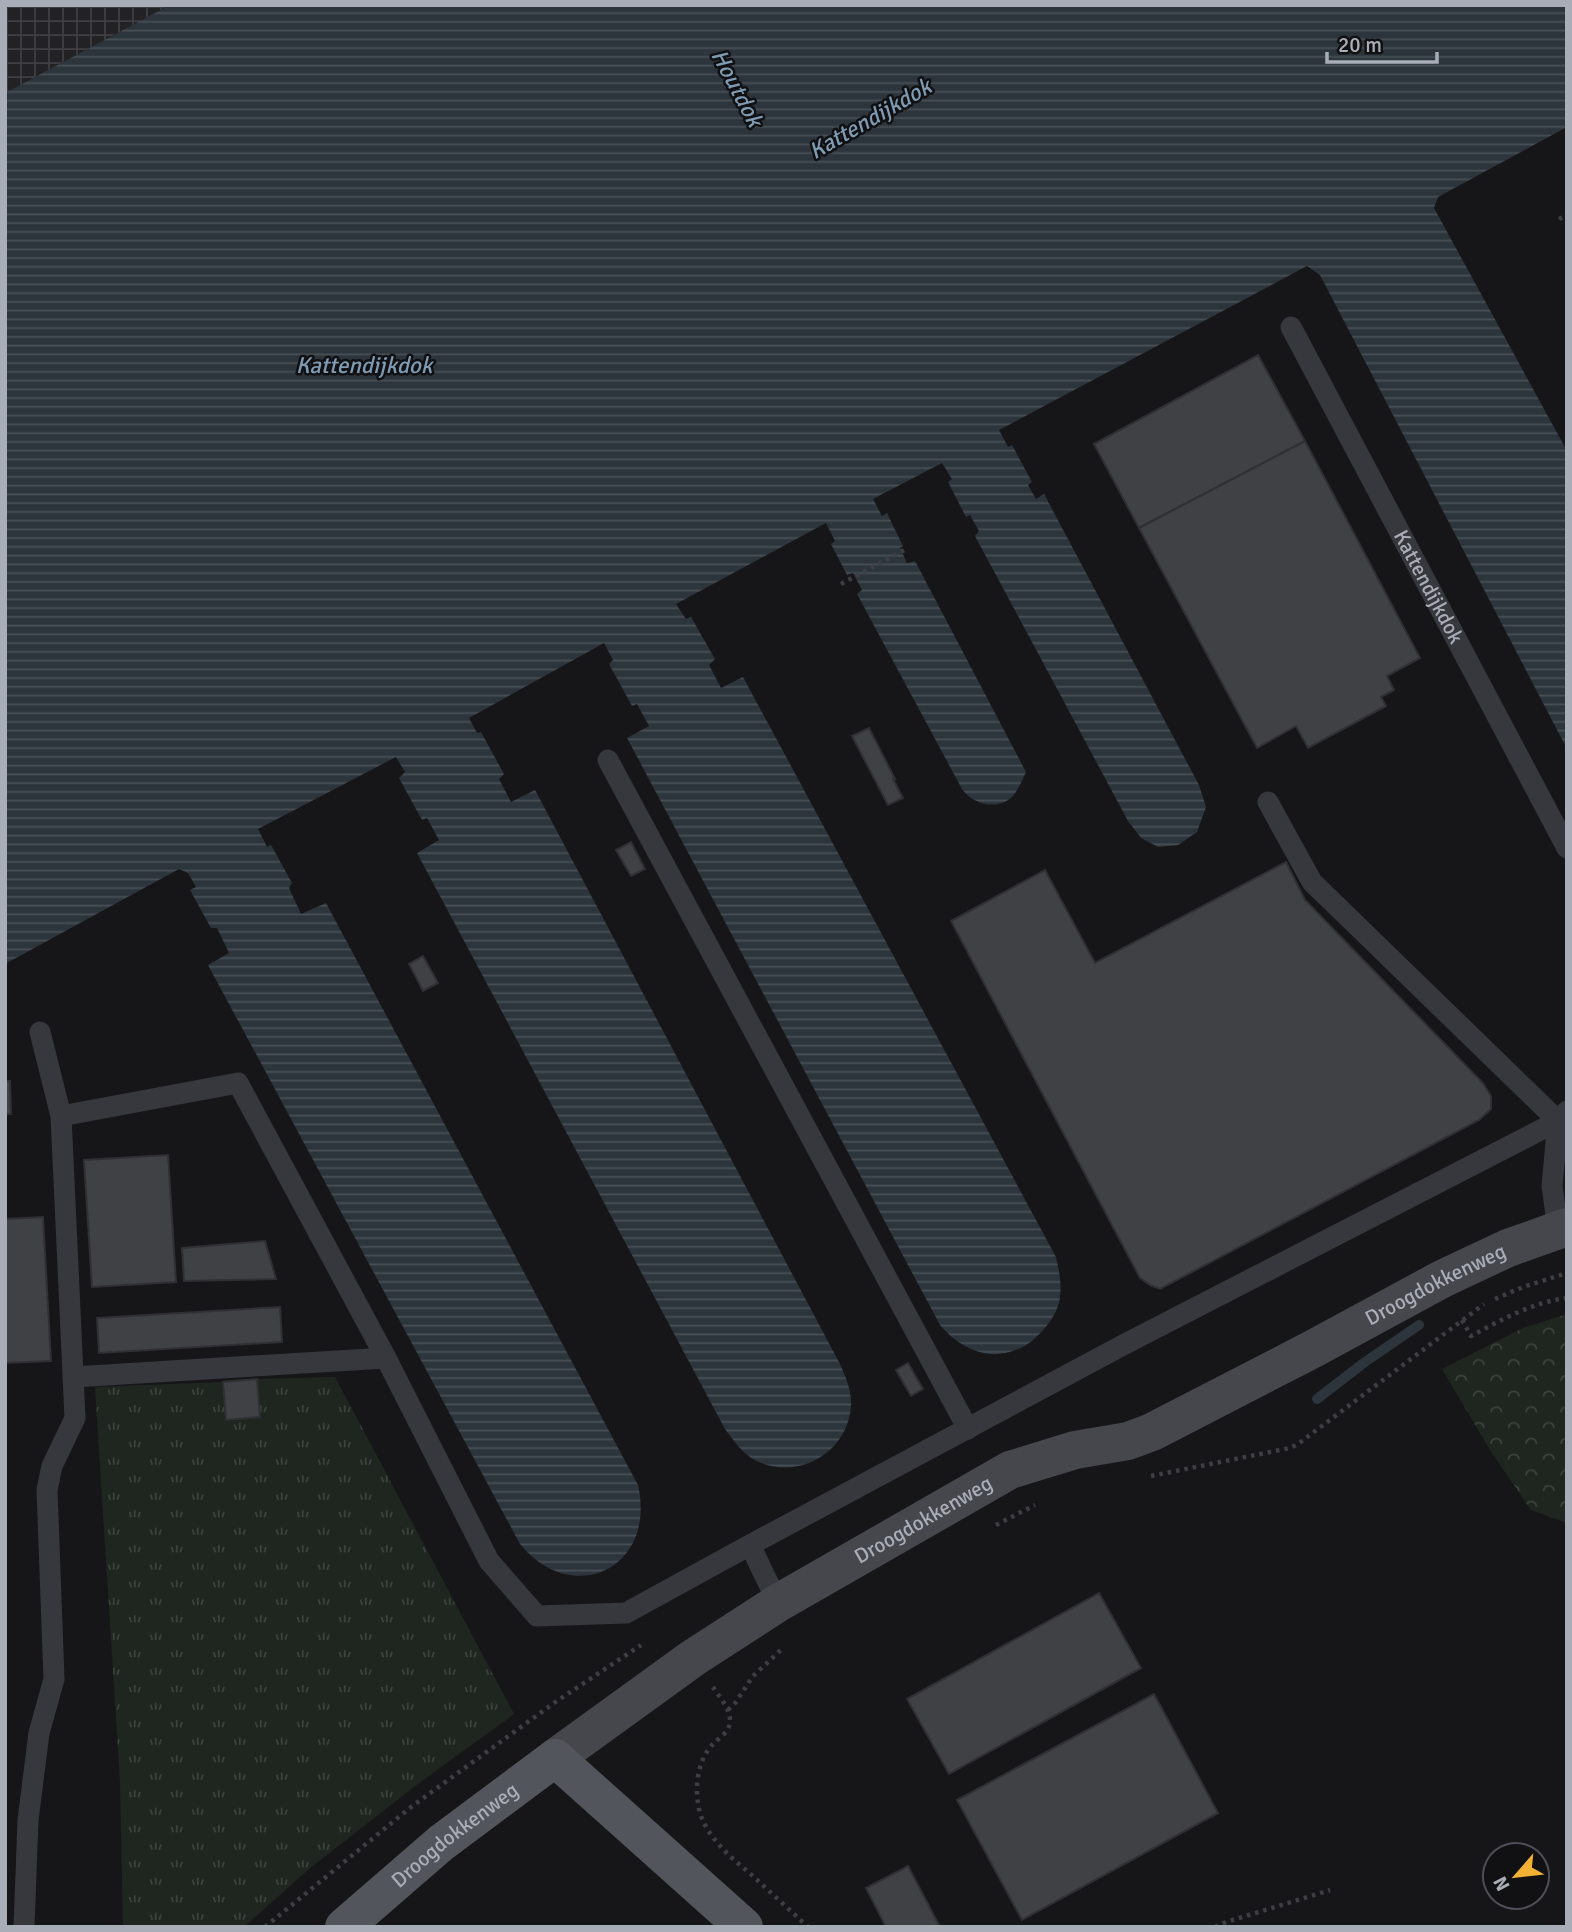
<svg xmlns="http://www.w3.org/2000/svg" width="1572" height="1932" font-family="Signika,sans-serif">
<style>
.industrial{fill:url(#industrial-grid)}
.grass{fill:url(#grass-tufts)}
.park{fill:url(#park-crowns)}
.water{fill:url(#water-rules)}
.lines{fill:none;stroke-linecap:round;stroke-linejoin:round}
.stream{stroke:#2c353c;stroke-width:10}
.building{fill:#404145;stroke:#303034;stroke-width:2}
.path{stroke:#3d3f44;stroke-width:4.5;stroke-dasharray:3.5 5;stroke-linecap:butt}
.lane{stroke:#37383d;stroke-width:21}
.secondary{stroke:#45474d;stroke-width:38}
.primary{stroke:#53555c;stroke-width:38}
.labels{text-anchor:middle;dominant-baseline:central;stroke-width:5;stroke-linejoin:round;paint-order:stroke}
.street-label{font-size:21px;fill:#a8adb8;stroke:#111113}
.water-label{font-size:23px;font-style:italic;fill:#7f9bb3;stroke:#111113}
</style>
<defs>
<pattern id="industrial-grid" width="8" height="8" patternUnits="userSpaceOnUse" patternTransform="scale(1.75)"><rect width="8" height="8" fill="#222225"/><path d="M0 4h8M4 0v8" fill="none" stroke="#3f3f43"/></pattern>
<pattern id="grass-tufts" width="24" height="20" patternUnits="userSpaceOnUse" patternTransform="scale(1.75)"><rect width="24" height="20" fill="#1e261f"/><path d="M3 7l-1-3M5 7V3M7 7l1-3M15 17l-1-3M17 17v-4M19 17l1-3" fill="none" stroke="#3c433d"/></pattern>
<pattern id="park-crowns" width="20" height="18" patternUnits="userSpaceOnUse" patternTransform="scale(1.75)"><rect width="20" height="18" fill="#1e261f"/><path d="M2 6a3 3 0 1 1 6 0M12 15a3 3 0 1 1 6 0" fill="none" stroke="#3c433d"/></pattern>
<pattern id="water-rules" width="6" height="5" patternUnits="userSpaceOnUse" patternTransform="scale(1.75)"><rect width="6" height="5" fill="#2c353c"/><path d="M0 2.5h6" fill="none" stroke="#485056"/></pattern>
</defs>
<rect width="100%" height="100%" fill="#161618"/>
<path class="industrial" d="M5 5H170L5 93Z"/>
<path class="grass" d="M335 1377 514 1714 415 1786 309 1869 244 1927H123L120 1781 95 1387 223 1382 226 1419 260 1417 257 1379Z"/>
<path class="park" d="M1567 1314V1523L1531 1510 1490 1450 1442 1369 1523 1328Z"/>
<path class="water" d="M170 5H1567V127L1438 197 1434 208 1567 451V749L1320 275 1307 266 999 430 1008 447 1012 445 1032 482 1028 485 1036 499 1044 494 1199 785 1206 807 1197 832 1178 845 1158 847 1141 838 1128 821 975 536 979 531 970 515 966 517 948 482 952 479 942 463 873 499 882 516 887 513 903 546 900 548 907 563 915 561 1026 772C1022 781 1018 790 1012 797 997 811 972 804 962 789L857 594 862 590 853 573 847 575 831 544 835 541 826 523 676 604 686 619 691 617 715 659 709 665 721 688 743 677 1056 1257C1060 1274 1064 1294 1056 1311 1051 1322 1041 1333 1032 1341 999 1365 965 1354 940 1325L627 738 649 726 637 704 632 706 609 664 613 660 604 643 469 718 477 733 481 732 504 774 499 779 511 802 535 790 840 1364C846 1378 852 1391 851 1406 848 1453 797 1482 755 1460 742 1453 734 1441 725 1429L417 853 439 840 427 818 422 820 399 778 405 772 396 757 258 829 267 847 271 845 292 883 289 888 301 914 326 903 638 1485C657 1569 572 1608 520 1544L208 965 229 953 217 928H211L190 890 196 887 188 873 179 869 5 964V93Z"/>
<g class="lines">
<path class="stream" d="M1317 1399 1365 1362 1419 1325"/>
</g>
<g class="building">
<path d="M1258 355 1305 441 1139 528 1094 444Z"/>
<path d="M1305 441 1420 658 1387 676 1394 690 1381 697 1386 706 1308 748 1296 726 1257 748 1139 528Z"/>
<path d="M869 728 895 779H893L903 798 888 805 852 736Z"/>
<path d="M631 842 645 869 631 876 616 850Z"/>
<path d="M1286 862 1305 900 1483 1083 1491 1096V1109L1479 1120 1160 1289 1150 1285 1140 1278 951 921 1045 870 1095 963Z"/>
<path d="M423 956 438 983 423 991 409 964Z"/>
<path d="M5 1081H10L11 1114H5Z"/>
<path d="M168 1155 176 1282 92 1287 84 1160Z"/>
<path d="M43 1217 51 1361 5 1363V1219Z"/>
<path d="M265 1241 276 1279 184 1281 182 1248Z"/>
<path d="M280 1307 282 1342 99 1353 97 1318Z"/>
<path d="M908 1363 923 1389 911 1396 896 1370Z"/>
<path d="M257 1379 260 1417 226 1420 223 1382Z"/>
<path d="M1099 1593 1141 1668 949 1774 907 1699Z"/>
<path d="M1154 1694 1218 1813 1022 1920 957 1800Z"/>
<path d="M908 1866 940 1927H886L866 1888Z"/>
</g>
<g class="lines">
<g class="path">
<path d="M1559 219 1567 215"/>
<path d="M841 584 908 548"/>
<path d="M1495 1299 1523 1287 1567 1273"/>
<path d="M1462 1320 1471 1336C1501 1320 1533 1302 1567 1298"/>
<path d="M1151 1476 1290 1448 1298 1444 1484 1304"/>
<path d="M996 1525 1035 1505"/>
<path d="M713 1687C719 1697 730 1708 730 1720 731 1731 719 1738 712 1745 695 1764 693 1798 703 1821 714 1844 734 1860 753 1876 771 1893 790 1910 808 1927"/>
<path d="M728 1710 736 1702 753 1676 783 1648"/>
<path d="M265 1927 411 1807 554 1703 641 1645"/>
<path d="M1215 1927 1226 1922 1330 1890"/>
</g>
<g class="lane">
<path id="s1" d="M1291 327 1567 848"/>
<path d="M608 760 968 1429"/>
<path d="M1268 802 1312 882 1558 1121 1552 1186 1558 1229"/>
<path d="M61 1116 238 1083 386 1358 489 1561 537 1616 626 1613 750 1545"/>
<path d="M73 1377 386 1358"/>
<path d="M778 1603 750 1545 1125 1344 1558 1121 1567 1111"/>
<path d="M24 1927 28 1820 39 1733 54 1679 47 1490 52 1466 75 1418 61 1116 40 1032"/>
</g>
<path class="secondary" id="s2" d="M555 1758 693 1658 778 1603 1010 1470 1075 1450 1128 1441 1152 1432 1311 1350 1442 1279 1508 1248 1567 1227"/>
<path class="primary" id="s3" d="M344 1927 441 1843 555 1758 744 1927"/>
</g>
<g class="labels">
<g class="street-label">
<text stroke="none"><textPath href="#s1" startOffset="294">Kattendijkdok</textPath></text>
<text stroke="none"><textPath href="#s2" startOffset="1006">Droogdokkenweg</textPath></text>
<text stroke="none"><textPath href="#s2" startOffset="439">Droogdokkenweg</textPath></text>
<text stroke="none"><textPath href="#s3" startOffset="144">Droogdokkenweg</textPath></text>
</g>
<g class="water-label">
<text transform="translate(737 88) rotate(62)">Houtdok</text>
<text transform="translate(870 119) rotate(-30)">Kattendijkdok</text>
<text x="364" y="365">Kattendijkdok</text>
</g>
</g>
<rect width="1572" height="1932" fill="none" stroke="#a8adb8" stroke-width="14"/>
<g transform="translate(1516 1876) rotate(242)"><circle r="33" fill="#111113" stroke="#4d4f55" stroke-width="2"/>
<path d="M0-5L12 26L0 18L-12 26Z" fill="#f2b134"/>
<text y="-10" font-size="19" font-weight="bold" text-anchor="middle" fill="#a8adb8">N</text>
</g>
<path d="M1327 52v10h110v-10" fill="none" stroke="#a8adb8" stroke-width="3.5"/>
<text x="1338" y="52" font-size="21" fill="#a8adb8" stroke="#111113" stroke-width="5" paint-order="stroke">20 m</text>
</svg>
